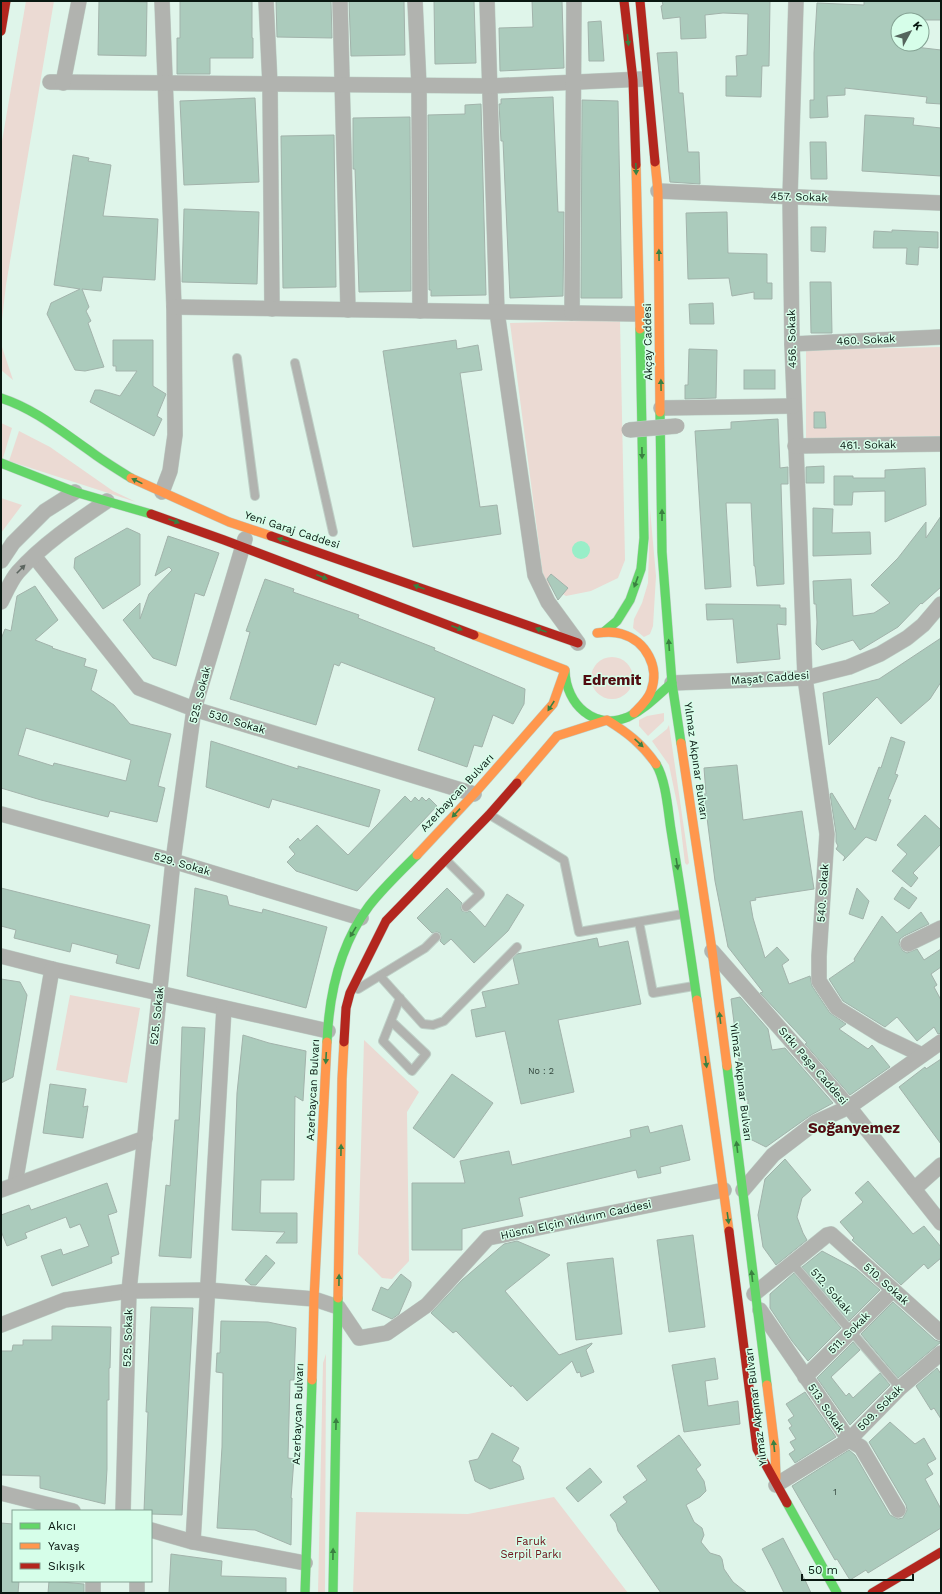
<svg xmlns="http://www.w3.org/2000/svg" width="942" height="1594" font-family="'Work Sans',sans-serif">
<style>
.green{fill:#ebdad3}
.water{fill:#98eec8}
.building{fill:#abcbbc;stroke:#a2b3ab;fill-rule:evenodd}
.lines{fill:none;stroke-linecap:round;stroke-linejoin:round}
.lane-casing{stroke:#bed0c7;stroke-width:10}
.street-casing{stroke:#bed0c7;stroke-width:16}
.fast-casing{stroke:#bed0c7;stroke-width:10}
.slow-casing{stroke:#bed0c7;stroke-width:10}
.jam-casing{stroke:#bed0c7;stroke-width:10}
.lane{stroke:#b1b3af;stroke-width:8}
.street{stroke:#b1b3af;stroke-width:15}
.fast{stroke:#63d668;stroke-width:9}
.slow{stroke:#ff974d;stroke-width:9}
.jam{stroke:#b3261e;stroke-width:9}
.street-bridge-casing{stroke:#bed0c7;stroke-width:16;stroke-linecap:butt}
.street-bridge{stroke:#b1b3af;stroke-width:15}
.oneway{fill:#3a8041}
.oneway2{fill:#5d6660}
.labels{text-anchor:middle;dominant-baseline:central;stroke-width:3;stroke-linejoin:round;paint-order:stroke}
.number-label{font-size:9px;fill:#32453c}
.street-label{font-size:11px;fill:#091811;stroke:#d6fee9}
.park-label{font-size:11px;fill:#6f131b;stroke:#d6fee9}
.district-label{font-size:15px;font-weight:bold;fill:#510c11;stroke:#d6fee9}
</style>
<rect width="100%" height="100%" fill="#dff5ea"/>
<g class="green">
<path d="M26 1H54L6 285 1 328V147Z"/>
<path d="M620 320 625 560 618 578 591 591 566 596 544 583 510 323Z"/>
<path d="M1 344 13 380 1 370Z"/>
<path d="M941 347V436L806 440V350Z"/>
<path d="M1 423 12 428 3 458H1Z"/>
<path d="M19 431 50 447 113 491 136 502 9 461Z"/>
<path d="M1 498 22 505 1 533Z"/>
<path d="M650 509 656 576 653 626 650 634 644 637 633 628 634 619 642 603 648 583Z"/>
<circle cx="612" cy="678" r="21"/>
<path d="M664 713V721L648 736 639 726V720L647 716Z"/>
<path d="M669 725 689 863 687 865 685 863 679 813 669 765 652 741 667 729Z"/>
<path d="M70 995 140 1008 127 1083 56 1070Z"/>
<path d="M364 1040 419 1092 407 1112 409 1261 392 1279 382 1278 358 1254Z"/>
<path d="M326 1354 325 1593H318L323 1363Z"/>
<path d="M554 1497 628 1593H353L356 1512 468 1514Z"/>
</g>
<circle class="water" cx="581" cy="550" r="9"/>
<g class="building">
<path d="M99 1 147 2 146 56 98 55Z"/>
<path d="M180 1H252V38H253V58H210V74H177V38H180Z"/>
<path d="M276 1H331L332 38 277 37Z"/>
<path d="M349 1H404L405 55 351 56Z"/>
<path d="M434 1H474L476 63 435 64Z"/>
<path d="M532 1H562L564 68 500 71 499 28 533 27Z"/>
<path d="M662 1H770L769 66H762L761 97 726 96V76H737L736 56 747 55 748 14 723 13 705 15 706 38 681 39 680 17 663 19 661 6 663 5Z"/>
<path d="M864 1H941V20H898V45L941 50V104L926 103 927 97 845 88V95L827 96 828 117 810 118V100H814V53L817 3 864 5Z"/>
<path d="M601 21 604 61H589L588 22Z"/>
<path d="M677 52 679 93H683L688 152H699L700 184 670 182 657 53Z"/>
<path d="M553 97 558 212H564L563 296 510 298 503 141H501L499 104H501V99Z"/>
<path d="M255 98 259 182 184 185 180 101Z"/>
<path d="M582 100 618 101 622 298H581Z"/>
<path d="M481 104 486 295 431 296V290H429L428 115 465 114V105Z"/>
<path d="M865 115 914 118 913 125 941 128V176L862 171Z"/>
<path d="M410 117 411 291 359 292 355 169H353V118Z"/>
<path d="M334 135 336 287 283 288 281 136Z"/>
<path d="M810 142H826L827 179H811Z"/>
<path d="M73 155 89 158 88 161 111 165 103 216 158 219 155 280 103 277 101 291 82 289 89 307 86 311 91 321 88 323 104 367 85 371 75 370 47 314 51 303 80 289 54 285Z"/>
<path d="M184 209 259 212 257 284 182 282Z"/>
<path d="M727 212 728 253 767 254V283H772V299H754V292L732 296 729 278 688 279 686 213Z"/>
<path d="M811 227H826L825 252 811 251Z"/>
<path d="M892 230 938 232V248L919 247 918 265 906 264 907 248H873L874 231 892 232Z"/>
<path d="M810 282H831L832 333H811Z"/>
<path d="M713 303 714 324H690L689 304Z"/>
<path d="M113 340H153V386L166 394 157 416 162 419 154 436 90 402 95 390H100L120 396 137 371H116V366H113Z"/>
<path d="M456 340 457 349 478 345 482 370 460 373 480 507 497 505 501 534 413 547 383 351Z"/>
<path d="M689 349 717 350 716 398 685 399V385H688Z"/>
<rect x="744" y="370" width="31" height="19"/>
<path d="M814 412H825L826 428H814Z"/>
<path d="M778 419 780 468 788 467V484H781L784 584 757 586 755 566H754L751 503H726L731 587 705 589 695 431 731 429V422Z"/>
<path d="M824 466V483H806V467Z"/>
<path d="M925 468 926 505 885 522V491L853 492 852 505H834V476H853V478H885V470Z"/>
<path d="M813 508 833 509 832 533 870 532 871 554 813 556Z"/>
<path d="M941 516V587L922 604 921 603 898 627 860 650 853 640 822 650 816 644 817 622 816 604H814L813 581 851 579 853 616 874 613 890 603 871 585 898 558 926 522V538Z"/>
<path d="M127 528 140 534V585L103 609 74 568 75 558Z"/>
<path d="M168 536 219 553 204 596 195 593 176 666 153 658 123 620 140 603V619L149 594 172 570 169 567 155 576Z"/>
<path d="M551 574 568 588 558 600 547 579Z"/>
<path d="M265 579 294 589 293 592 359 615 358 618 435 648 434 650 525 689 524 704 513 724 493 715 482 747 474 745 467 767 418 750 435 698 341 662 339 666 334 664 316 725 230 699 250 632 246 631Z"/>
<path d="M35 586 58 620 35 640 53 647 52 648 86 659 84 666 97 670 91 690 114 705 130 724 171 734 158 786 165 788 157 822 110 811 108 817 41 800 1 788V639L5 629 11 631 17 596ZM26 728 131 760 126 781 54 763 53 766 18 755Z"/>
<path d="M706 604 780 605V608H786V625L777 624 780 659 737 663 733 619 707 620Z"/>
<path d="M941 638V682L930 699 901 724 877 697 829 745 823 693 879 679Z"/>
<path d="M891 737 905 742 895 774 898 775 888 799 891 800 876 841 866 837 843 861 845 857 836 849 838 846 836 842V833L830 794 832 793 855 830 879 767 881 768Z"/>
<path d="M211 741 298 769V766L380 790 369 827 272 799 269 808 206 787Z"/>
<path d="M737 765 743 820 802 811 814 889 755 898 756 900 750 901 753 918 765 958 777 947 789 960 782 965 789 984 810 976 812 986 830 1013 846 1024 839 1029 868 1049 872 1045 890 1067 850 1095 805 1044 807 1043 760 993 763 992 728 947 715 881 704 794H706L704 768Z"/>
<path d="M405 796 411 802 415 797 419 801 422 797 426 801 429 798 437 806 357 891 296 871 287 862 295 854 289 847 298 838 300 841 317 825 348 855Z"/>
<path d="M925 815 941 830V844L913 873 918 878 911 887 892 871 907 854 897 845Z"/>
<path d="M902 887 917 898 909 909 894 899Z"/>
<path d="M1 888 150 925 139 969 116 963 118 955 72 943 70 952 14 938 16 930 1 926Z"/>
<path d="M195 888 227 896 229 905 262 913 263 909 327 927 306 1008 187 976Z"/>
<path d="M447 888 462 903 461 908 462 911 467 912 470 911 485 927 507 894 524 905 508 931 474 963 451 939 444 945 440 941 441 938 440 933 437 932 432 933 417 918Z"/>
<path d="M857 888 869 901 863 919 849 914Z"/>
<path d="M921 912 929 924 904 936 900 939 899 944 903 951 907 953 917 949 924 960 941 949V967L931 974 937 985 934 987 941 1000V1033L938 1034 934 1027 917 1041 897 1017 885 1027 843 1001 829 979 855 961 854 959 882 916 897 933Z"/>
<path d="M597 938 599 947 628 941 641 1004 558 1020 574 1092 521 1104 505 1031 476 1037 471 1010 486 1007 482 992 519 984 513 958 517 954Z"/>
<path d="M1 979 20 982 27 995 13 1077 1 1083Z"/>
<path d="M740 997 768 1029 772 1050 785 1048 833 1103 811 1115 766 1147 748 1138 747 1129 748 1099 744 1100 731 999Z"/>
<path d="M182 1027 205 1028 191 1258 159 1256 166 1185 170 1186 175 1120H179Z"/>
<path d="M243 1035 269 1043 306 1051 303 1101 295 1096 294 1180H261L260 1213H297V1243H276L285 1232 232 1230 237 1093Z"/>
<path d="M941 1059V1144L899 1087 925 1067 926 1069Z"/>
<path d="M452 1074 493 1103 454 1158 413 1128Z"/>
<path d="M50 1084 86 1089 83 1107 88 1106 83 1138 43 1133Z"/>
<path d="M682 1125 690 1160 660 1167 661 1173 638 1178 636 1170 519 1198 523 1216 462 1229V1250H412V1183H465L460 1161 509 1151 512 1165 631 1137 630 1130 648 1126 650 1133Z"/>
<path d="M785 1159 811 1190 802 1198 797 1217 803 1233 807 1240 776 1265 763 1247 758 1215 765 1179Z"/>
<path d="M868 1181 913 1234 924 1226 941 1247V1258L928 1269 924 1264 901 1285 852 1240 854 1238 840 1222 863 1202 855 1193Z"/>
<path d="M107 1183 117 1212 108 1215 119 1254 111 1257 112 1263 52 1286 41 1256 61 1249 63 1255 89 1246 80 1224 70 1228 66 1217 25 1233 27 1238 7 1246 1 1231V1215L29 1205 31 1210Z"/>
<path d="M693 1235 705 1327 669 1332 657 1240Z"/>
<path d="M517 1241 550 1255 505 1291 559 1355 592 1343V1344L586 1350 594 1372 581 1377 580 1372 577 1373 572 1361 527 1401 512 1385 511 1387 456 1331 453 1333 431 1313 462 1280 504 1244Z"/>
<path d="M822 1251 856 1269 880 1290 849 1321 802 1267Z"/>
<path d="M266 1255 275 1263 256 1285H251L245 1280Z"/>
<path d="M613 1258 622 1334 576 1340 567 1263Z"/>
<path d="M794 1273 841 1328 808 1361 792 1341 770 1308V1294Z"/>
<path d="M401 1274 411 1282V1286L399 1314 392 1319 372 1310 381 1287 388 1290Z"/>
<path d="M893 1302 935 1340 941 1342 898 1378 861 1334Z"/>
<path d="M151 1307 193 1308 182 1515 151 1514V1511H144L148 1412H146Z"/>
<path d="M221 1321 268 1322 296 1328 294 1380H290L288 1458 294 1459 291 1498H292L291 1545 255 1530 217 1528 222 1447 223 1373 216 1372 217 1353H220Z"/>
<path d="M52 1326 111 1327 110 1368H109V1400H107V1469L105 1504 40 1488V1476L1 1475V1351H12L13 1345H23V1340H52Z"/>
<path d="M853 1342 860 1350 831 1377 846 1396 849 1393 853 1398 880 1373 890 1385 850 1425 817 1378Z"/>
<path d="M715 1358 718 1379 705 1381 708 1406 738 1401 740 1424 684 1432 672 1365Z"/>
<path d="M937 1368 941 1374V1419L934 1408 931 1410 916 1386Z"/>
<path d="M805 1392 836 1437 795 1463 789 1454 795 1450 790 1442 796 1439 789 1428 792 1426 788 1420 794 1416 786 1404Z"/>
<path d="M890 1422 915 1444 924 1438 936 1459 927 1464 933 1474 925 1479 941 1509V1528L868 1573 866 1570 850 1580 837 1559 835 1560 792 1486 849 1450 855 1455 890 1515 898 1519 903 1518 907 1510 906 1505 869 1442Z"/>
<path d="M492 1433 519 1448 512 1461 520 1466 524 1479 490 1489 475 1481 469 1461 478 1459Z"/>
<path d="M679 1435 701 1465 696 1469 704 1481 706 1491 700 1497 686 1505 694 1522 702 1528 704 1535 701 1542 710 1553 720 1556 722 1559 724 1569 733 1582 747 1593H661L618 1531 616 1523 610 1515 627 1502 623 1497 647 1480 637 1466Z"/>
<path d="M590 1468 602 1482 578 1502 566 1488Z"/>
<path d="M1 1523 13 1524V1581H19L18 1593H1Z"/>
<path d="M783 1538 805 1580 811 1593H784L773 1570 762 1549Z"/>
<path d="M171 1554 222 1561 221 1576 286 1578V1593H169Z"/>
<path d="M49 1581 84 1584V1593H48Z"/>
</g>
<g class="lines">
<g class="lane-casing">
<g id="lane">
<path d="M237 358 255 496"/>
<path d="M295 363 333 532"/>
<path d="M490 815 564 860 579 932 683 914"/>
<path d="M446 860 480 894 466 907"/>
<path d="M639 922 653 993 694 986"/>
<path d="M380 976 423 1024 433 1025 444 1021 517 947"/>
<path d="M358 989 425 948 436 937"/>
<path d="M391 1021 426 1054 412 1071 383 1041 400 998"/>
<path d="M792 1263 900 1388"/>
</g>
</g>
<g class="street-casing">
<g id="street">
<path d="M162 1 174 307 175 435 170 471 162 492"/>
<path d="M266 1 270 85 272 309"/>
<path d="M340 1 348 310"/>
<path d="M415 1 419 86 420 311"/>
<path d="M487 1 497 312 535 575 548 602 578 643"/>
<path d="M796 1 790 197 792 344 805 678 827 834 819 956V981L837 1008 882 1036 922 1055"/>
<path d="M50 82 491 86 643 79"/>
<path d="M63 83 79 1"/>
<path d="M658 191 941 203"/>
<path d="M174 307 639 314"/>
<path d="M572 313 574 1"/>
<path d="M792 344 941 337"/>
<path d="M661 408 793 406"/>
<path d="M795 446 941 444"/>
<path d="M34 556 139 688 194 709 474 794"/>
<path d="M1 561 13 543 45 511 75 492"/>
<path d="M1 602C6 592 11 580 18 572 43 544 76 522 107 501"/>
<path d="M672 683 805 678 849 667 880 654 907 638 923 625 941 604"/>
<path d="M1 814 173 861 361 918"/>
<path d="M908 944 941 928"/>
<path d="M712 951 849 1107 941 1223"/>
<path d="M1 956 52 969 328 1031"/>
<path d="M15 1184 52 969"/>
<path d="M914 1189 941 1165"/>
<path d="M1 1190 145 1138"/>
<path d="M743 1190 773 1155 816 1122 849 1107 941 1042"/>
<path d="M754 1294 827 1235 831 1234 941 1333"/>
<path d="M760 1310 849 1440 861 1447 898 1510"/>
<path d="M1 1325 65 1300 129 1291 208 1290 314 1299 338 1307 359 1338 387 1333 427 1305 488 1238 724 1190"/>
<path d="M805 1377 893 1290"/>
<path d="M776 1485 849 1440 900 1388 941 1353"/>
<path d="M1 1493 73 1511"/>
<path d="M123 1511 129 1291 173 861 194 709 245 539"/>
<path d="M151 1530 193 1542 305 1563"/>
<path d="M193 1542 224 1008"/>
<path d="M93 1593V1581"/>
<path d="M137 1593V1581"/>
</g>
</g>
<g class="fast-casing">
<g id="fast">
<path d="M1 398C35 409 61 431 90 451 103 461 117 469 131 478"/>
<path d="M660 412 662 552 672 683 681 743"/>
<path d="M1 463 75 492 151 514"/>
<path d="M605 631 617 621 630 600 641 569 644 538 640 329"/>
<path d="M565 671C566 704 594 731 628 717 645 709 658 695 672 683"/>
<path d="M656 764C666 780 668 811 671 830 680 886 689 943 697 1000"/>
<path d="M327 1042C329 994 339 946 369 906 383 888 401 871 417 855"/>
<path d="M727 1066 767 1385"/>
<path d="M787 1503 837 1593"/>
<path d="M305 1593 312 1380"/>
<path d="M333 1593 338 1298"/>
</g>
</g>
<g class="slow-casing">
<g id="slow">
<path d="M655 162 658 191 660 412"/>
<path d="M636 165 640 329"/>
<path d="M131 478 229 522 271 536"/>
<path d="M597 633C605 632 613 631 622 634 646 641 660 667 651 691 648 700 640 707 634 713"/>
<path d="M681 743 712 950 727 1066"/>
<path d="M517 783 557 736 607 720C628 733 642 744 656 764"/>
<path d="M417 855 474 794 553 704 565 670 474 635"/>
<path d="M697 1000 729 1231"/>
<path d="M338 1298 342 1079 344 1042"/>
<path d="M312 1380 314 1299 327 1042"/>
<path d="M767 1385 775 1450 776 1478"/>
</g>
</g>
<g class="jam-casing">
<g id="jam">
<path d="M624 1 633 80 636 165"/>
<path d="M640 1 655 162"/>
<path d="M1 31 6 1"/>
<path d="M151 514 224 540 474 635"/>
<path d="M271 536 578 643"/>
<path d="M344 1042 346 1008 350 993 386 921 489 815 517 783"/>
<path d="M729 1231 757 1449 787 1503"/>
<path d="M872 1593 941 1552"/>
</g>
</g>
<use href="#lane" class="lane"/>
<use href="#street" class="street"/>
<use href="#fast" class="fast"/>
<use href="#slow" class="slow"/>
<use href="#jam" class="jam"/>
<g class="street-bridge-casing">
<path id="street-bridge" d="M629 430 677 426"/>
</g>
<use href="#street-bridge" class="street-bridge"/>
</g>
<defs><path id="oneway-solid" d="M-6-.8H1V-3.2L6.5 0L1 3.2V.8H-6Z"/></defs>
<g class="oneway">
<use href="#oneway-solid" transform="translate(628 40) rotate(84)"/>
<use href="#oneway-solid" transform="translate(636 169) rotate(88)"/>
<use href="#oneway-solid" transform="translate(659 255) rotate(-91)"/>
<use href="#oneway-solid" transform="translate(661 385) rotate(-91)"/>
<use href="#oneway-solid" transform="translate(642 453) rotate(89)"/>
<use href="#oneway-solid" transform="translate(137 481) rotate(-154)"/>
<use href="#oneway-solid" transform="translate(662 515) rotate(-90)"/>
<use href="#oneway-solid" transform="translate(174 521) rotate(20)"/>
<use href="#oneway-solid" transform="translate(283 540) rotate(-162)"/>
<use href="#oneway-solid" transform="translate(322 577) rotate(21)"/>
<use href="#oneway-solid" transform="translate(636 582) rotate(110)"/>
<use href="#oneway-solid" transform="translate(419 587) rotate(-160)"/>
<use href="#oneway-solid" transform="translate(457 628) rotate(21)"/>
<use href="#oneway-solid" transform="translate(541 630) rotate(-160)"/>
<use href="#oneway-solid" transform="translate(669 645) rotate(-94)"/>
<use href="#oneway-solid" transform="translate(551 706) rotate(123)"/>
<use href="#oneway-solid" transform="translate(639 743) rotate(43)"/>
<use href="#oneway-solid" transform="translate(456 813) rotate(133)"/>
<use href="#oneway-solid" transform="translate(677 864) rotate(81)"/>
<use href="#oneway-solid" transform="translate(353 932) rotate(121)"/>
<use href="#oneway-solid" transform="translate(720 1018) rotate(-97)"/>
<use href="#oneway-solid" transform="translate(326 1058) rotate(93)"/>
<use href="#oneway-solid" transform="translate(706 1062) rotate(82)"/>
<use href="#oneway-solid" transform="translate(737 1147) rotate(-97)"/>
<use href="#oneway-solid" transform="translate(341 1150) rotate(-89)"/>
<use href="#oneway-solid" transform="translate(728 1218) rotate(82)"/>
<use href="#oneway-solid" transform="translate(752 1276) rotate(-96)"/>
<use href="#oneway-solid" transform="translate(339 1280) rotate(-89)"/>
<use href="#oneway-solid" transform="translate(336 1424) rotate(-89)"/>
<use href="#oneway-solid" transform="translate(774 1446) rotate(-96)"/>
<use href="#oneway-solid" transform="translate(333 1554) rotate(-89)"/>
</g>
<use class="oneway2" href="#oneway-solid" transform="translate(21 569) rotate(-45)"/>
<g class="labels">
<g class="number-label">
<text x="541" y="1071">No : 2</text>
<text x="835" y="1492">1</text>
</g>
<g class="street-label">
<text transform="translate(799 197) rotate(2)">457. Sokak</text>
<text transform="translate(792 339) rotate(-91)">456. Sokak</text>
<text transform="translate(866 340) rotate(-3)">460. Sokak</text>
<text transform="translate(648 342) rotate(-91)">Akçay Caddesi</text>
<text transform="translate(868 445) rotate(-1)">461. Sokak</text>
<text transform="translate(292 530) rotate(18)">Yeni Garaj Caddesi</text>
<text transform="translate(770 678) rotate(-4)">Maşat Caddesi</text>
<text transform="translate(200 695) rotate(-76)">525. Sokak</text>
<text transform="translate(237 722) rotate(17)">530. Sokak</text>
<text transform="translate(696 761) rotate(82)">Yılmaz Akpınar Bulvarı</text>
<text transform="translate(457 793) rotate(-47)">Azerbaycan Bulvarı</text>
<text transform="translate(182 864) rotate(16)">529. Sokak</text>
<text transform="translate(823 893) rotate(-86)">540. Sokak</text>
<text transform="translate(157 1016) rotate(-84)">525. Sokak</text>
<text transform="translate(813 1066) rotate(49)">Sıtkı Paşa Caddesi</text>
<text transform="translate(741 1082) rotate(83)">Yılmaz Akpınar Bulvarı</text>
<text transform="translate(313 1090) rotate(-87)">Azerbaycan Bulvarı</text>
<text transform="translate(576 1220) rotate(-12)">Hüsnü Elçin Yıldırım Caddesi</text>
<text transform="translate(886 1284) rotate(42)">510. Sokak</text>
<text transform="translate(831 1291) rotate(49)">512. Sokak</text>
<text transform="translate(849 1333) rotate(-45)">511. Sokak</text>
<text transform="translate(128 1338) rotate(-88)">525. Sokak</text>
<text transform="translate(756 1407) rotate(-97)">Yılmaz Akpınar Bulvarı</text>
<text transform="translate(826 1408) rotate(56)">513. Sokak</text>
<text transform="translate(880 1408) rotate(-45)">509. Sokak</text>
<text transform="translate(298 1414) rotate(-88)">Azerbaycan Bulvarı</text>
</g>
<g class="park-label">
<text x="531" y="1541">Faruk<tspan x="531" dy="13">Serpil Parkı</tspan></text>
</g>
<g class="district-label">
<text x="612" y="680">Edremit</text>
<text x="854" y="1128">Soğanyemez</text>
</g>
</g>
<rect width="942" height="1594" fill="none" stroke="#091811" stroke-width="4"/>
<rect x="12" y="1510" width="140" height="72" fill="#d6fee9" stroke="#84a293"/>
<rect x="20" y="1523" width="20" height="6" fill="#63d668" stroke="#84a293"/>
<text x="48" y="1530" font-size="12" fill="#091811">Akıcı</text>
<rect x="20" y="1543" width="20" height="6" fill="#ff974d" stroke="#84a293"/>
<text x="48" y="1550" font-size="12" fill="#091811">Yavaş</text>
<rect x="20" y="1563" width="20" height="6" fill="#b3261e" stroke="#84a293"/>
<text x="48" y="1570" font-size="12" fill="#091811">Sıkışık</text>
<g transform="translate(910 32) rotate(50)"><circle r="19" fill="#d6fee9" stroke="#84a293"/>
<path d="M0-3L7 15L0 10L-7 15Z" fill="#54655d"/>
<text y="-6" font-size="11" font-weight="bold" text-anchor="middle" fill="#091811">K</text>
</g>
<path d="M802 1574v6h111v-6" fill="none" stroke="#091811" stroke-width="2"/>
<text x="808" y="1574" font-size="12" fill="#091811" stroke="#d6fee9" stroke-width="3" paint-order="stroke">50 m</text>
</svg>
